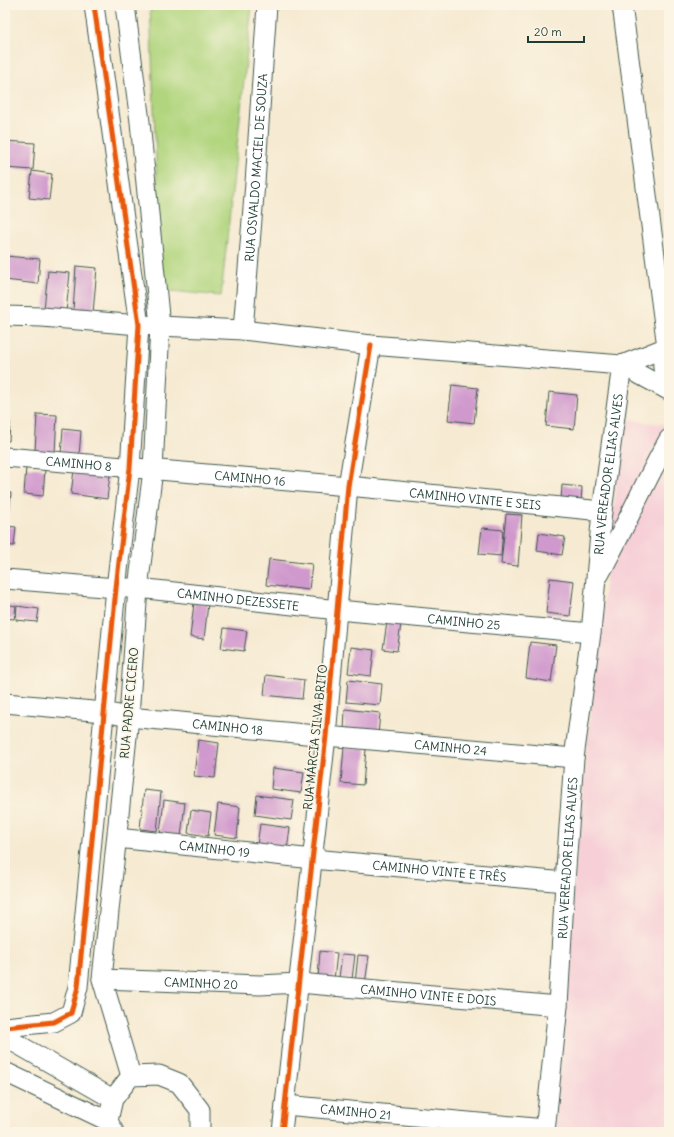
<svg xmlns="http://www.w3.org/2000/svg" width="674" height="1137" font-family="Delius,sans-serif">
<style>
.built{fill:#f6cfd7}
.green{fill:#b1d57e;stroke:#688959}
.building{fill:#d099cd}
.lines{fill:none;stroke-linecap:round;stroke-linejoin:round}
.minor-casing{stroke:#3f574c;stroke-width:21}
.minor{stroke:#fff;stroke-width:19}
.cycleway-casing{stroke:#fcf5e5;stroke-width:8}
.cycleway{stroke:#e8590c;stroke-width:5}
.labels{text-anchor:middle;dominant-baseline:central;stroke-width:3.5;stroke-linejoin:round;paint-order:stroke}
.street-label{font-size:12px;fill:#1f3d34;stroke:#fcf5e5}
</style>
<rect width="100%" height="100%" fill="#fcf5e5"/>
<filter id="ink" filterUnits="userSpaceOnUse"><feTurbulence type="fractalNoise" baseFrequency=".025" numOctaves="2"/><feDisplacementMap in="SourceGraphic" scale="8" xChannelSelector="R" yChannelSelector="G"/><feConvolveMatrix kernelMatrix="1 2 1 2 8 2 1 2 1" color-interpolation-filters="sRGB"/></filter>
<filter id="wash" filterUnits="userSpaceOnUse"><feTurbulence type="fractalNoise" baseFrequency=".012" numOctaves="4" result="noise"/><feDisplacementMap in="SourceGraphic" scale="16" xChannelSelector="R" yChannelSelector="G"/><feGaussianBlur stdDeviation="0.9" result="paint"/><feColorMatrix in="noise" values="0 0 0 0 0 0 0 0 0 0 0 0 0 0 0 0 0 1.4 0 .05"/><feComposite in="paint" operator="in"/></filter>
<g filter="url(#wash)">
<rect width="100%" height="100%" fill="#f6ead2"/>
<path class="built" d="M624 419 669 425V1132H552L585 762Z"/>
<path class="green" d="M150 5H252L221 296 161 290Z"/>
<g id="blocks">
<g class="building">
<path d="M5 141 35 143 33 170 5 168Z"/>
<path d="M32 171 52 174 49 200 29 198Z"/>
<path d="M5 256 40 259 38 284 5 280Z"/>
<path d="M76 266 97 268 93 313 73 312Z"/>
<path d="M48 271 70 273 66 312 44 309Z"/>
<path d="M452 385 478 388 474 423 448 420Z"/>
<path d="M549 392 577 395 574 429 546 426Z"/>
<path d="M37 414 57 415 55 453 35 451Z"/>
<path d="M5 422H10L9 441H5Z"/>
<path d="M63 429 81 431 79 456 61 454Z"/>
<path d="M26 467 45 469 43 496 24 494Z"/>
<path d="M74 470 110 475 107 499 71 494Z"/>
<path d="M562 485 582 487 581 503 561 501Z"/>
<path d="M5 492 11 493 9 513 5 512Z"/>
<path d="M506 514 522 515 518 566 501 564Z"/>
<path d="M5 526 16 527 14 546 5 545Z"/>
<path d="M482 528 503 530 501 556 479 554Z"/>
<path d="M539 533 565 537 562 555 537 551Z"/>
<path d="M269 559 312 564 309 590 266 585Z"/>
<path d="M550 578 574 581 570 616 546 613Z"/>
<path d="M194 603 208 604 204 639 190 637Z"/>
<path d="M5 604 16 606 14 619 5 618Z"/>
<path d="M17 606 39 609 37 622 16 620Z"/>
<path d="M387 622 401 624 397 651 383 649Z"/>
<path d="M224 628 247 631 244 651 221 648Z"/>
<path d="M530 642 556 645 551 682 526 678Z"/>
<path d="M351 647 374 650 371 676 348 673Z"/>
<path d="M266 675 304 680 302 699 264 695Z"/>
<path d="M348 680 382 684 380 705 346 702Z"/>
<path d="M345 709 380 713 378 735 344 731Z"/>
<path d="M198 740 219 743 215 778 194 776Z"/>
<path d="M344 747 366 749 363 785 341 783Z"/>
<path d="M273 768 304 772 301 793 271 789Z"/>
<path d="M144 790 161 792 157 831 140 829Z"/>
<path d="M257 795 294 800 291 820 255 815Z"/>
<path d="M164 800 185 803 181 836 160 833Z"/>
<path d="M218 804 240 807 237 838 214 835Z"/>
<path d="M191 810 211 813 208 836 188 833Z"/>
<path d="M260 824 290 828 287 850 257 846Z"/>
<path d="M320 951 337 953 334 980 318 978Z"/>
<path d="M342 954 355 955 352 979 339 978Z"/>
<path d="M358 955 369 956 365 984 355 983Z"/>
</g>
</g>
</g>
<g filter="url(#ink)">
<use href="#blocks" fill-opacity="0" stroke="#3f574c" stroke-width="1"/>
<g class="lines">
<g class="minor-casing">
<g id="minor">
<path d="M125 5 140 122 160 326 153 470 138 588 129 717 102 979 131 1076"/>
<path d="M5 316 42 317 139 325 243 330 371 345 622 365 668 390"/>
<path id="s1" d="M243 330 255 183 267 5"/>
<path d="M669 344C658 355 664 377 669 390"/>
<path d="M622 365 667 347 622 5"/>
<path id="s2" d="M5 457 348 486 602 511"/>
<path d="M599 575C624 530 644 483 669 439"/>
<path id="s3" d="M5 579 116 588H138L338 610 591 633"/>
<path id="s4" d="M5 703 104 712 129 717 326 736 574 758"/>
<path id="s5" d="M117 838 313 859 565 882"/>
<path id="s6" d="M102 979 260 985 299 983 558 1006"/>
<path d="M5 1027 54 1022 71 1013 78 987 116 588 130 468 139 325 94 5"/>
<path d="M5 1037 113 1099"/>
<path d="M5 1072 108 1121"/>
<path id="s7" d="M285 1105 545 1129"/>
<path d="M114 1132 108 1121 113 1099 131 1076 159 1075 179 1083 200 1110V1132"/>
<path d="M282 1132 326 736 348 486 371 345"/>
<path id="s8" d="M545 1132 558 1006 565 882 574 758 591 633 602 511 622 365"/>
</g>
</g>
<use href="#minor" class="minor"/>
<g class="cycleway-casing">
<g id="cycleway">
<path d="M5 1027 54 1022 71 1013 78 987 116 588 130 468 139 325 94 5"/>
<path d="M282 1132 326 736 348 486 371 345"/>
</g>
</g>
<use href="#cycleway" class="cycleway"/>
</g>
</g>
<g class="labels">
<g class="street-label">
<text stroke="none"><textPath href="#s1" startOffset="163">RUA OSVALDO MACIEL DE SOUZA</textPath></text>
<text stroke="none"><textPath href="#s2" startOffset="74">CAMINHO 8</textPath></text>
<text stroke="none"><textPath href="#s8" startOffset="661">RUA VEREADOR ELIAS ALVES</textPath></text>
<text stroke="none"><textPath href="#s2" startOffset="246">CAMINHO 16</textPath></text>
<text stroke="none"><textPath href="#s2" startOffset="472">CAMINHO VINTE E SEIS</textPath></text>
<text stroke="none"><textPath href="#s3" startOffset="234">CAMINHO DEZESSETE</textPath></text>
<text stroke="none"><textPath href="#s3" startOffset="461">CAMINHO 25</textPath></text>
<text transform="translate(129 703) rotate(-85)">RUA PADRE CICERO</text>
<text stroke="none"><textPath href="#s4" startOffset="224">CAMINHO 18</textPath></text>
<text transform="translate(315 737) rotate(-84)">RUA MÁRCIA SILVA BRITO</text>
<text stroke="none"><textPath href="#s4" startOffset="448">CAMINHO 24</textPath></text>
<text stroke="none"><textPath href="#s5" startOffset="98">CAMINHO 19</textPath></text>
<text stroke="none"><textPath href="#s8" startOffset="275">RUA VEREADOR ELIAS ALVES</textPath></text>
<text stroke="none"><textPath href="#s5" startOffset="324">CAMINHO VINTE E TRÊS</textPath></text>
<text stroke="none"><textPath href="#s6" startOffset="99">CAMINHO 20</textPath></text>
<text stroke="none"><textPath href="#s6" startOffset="327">CAMINHO VINTE E DOIS</textPath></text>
<text stroke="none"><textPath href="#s7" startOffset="71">CAMINHO 21</textPath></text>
</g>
</g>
<rect width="674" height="1137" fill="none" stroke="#fcf5e5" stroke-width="20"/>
<path d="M528 36v6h56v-6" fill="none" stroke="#1f3d34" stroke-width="2"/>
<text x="534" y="36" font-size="12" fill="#1f3d34" stroke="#fcf5e5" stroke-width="3" paint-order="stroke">20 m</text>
</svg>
